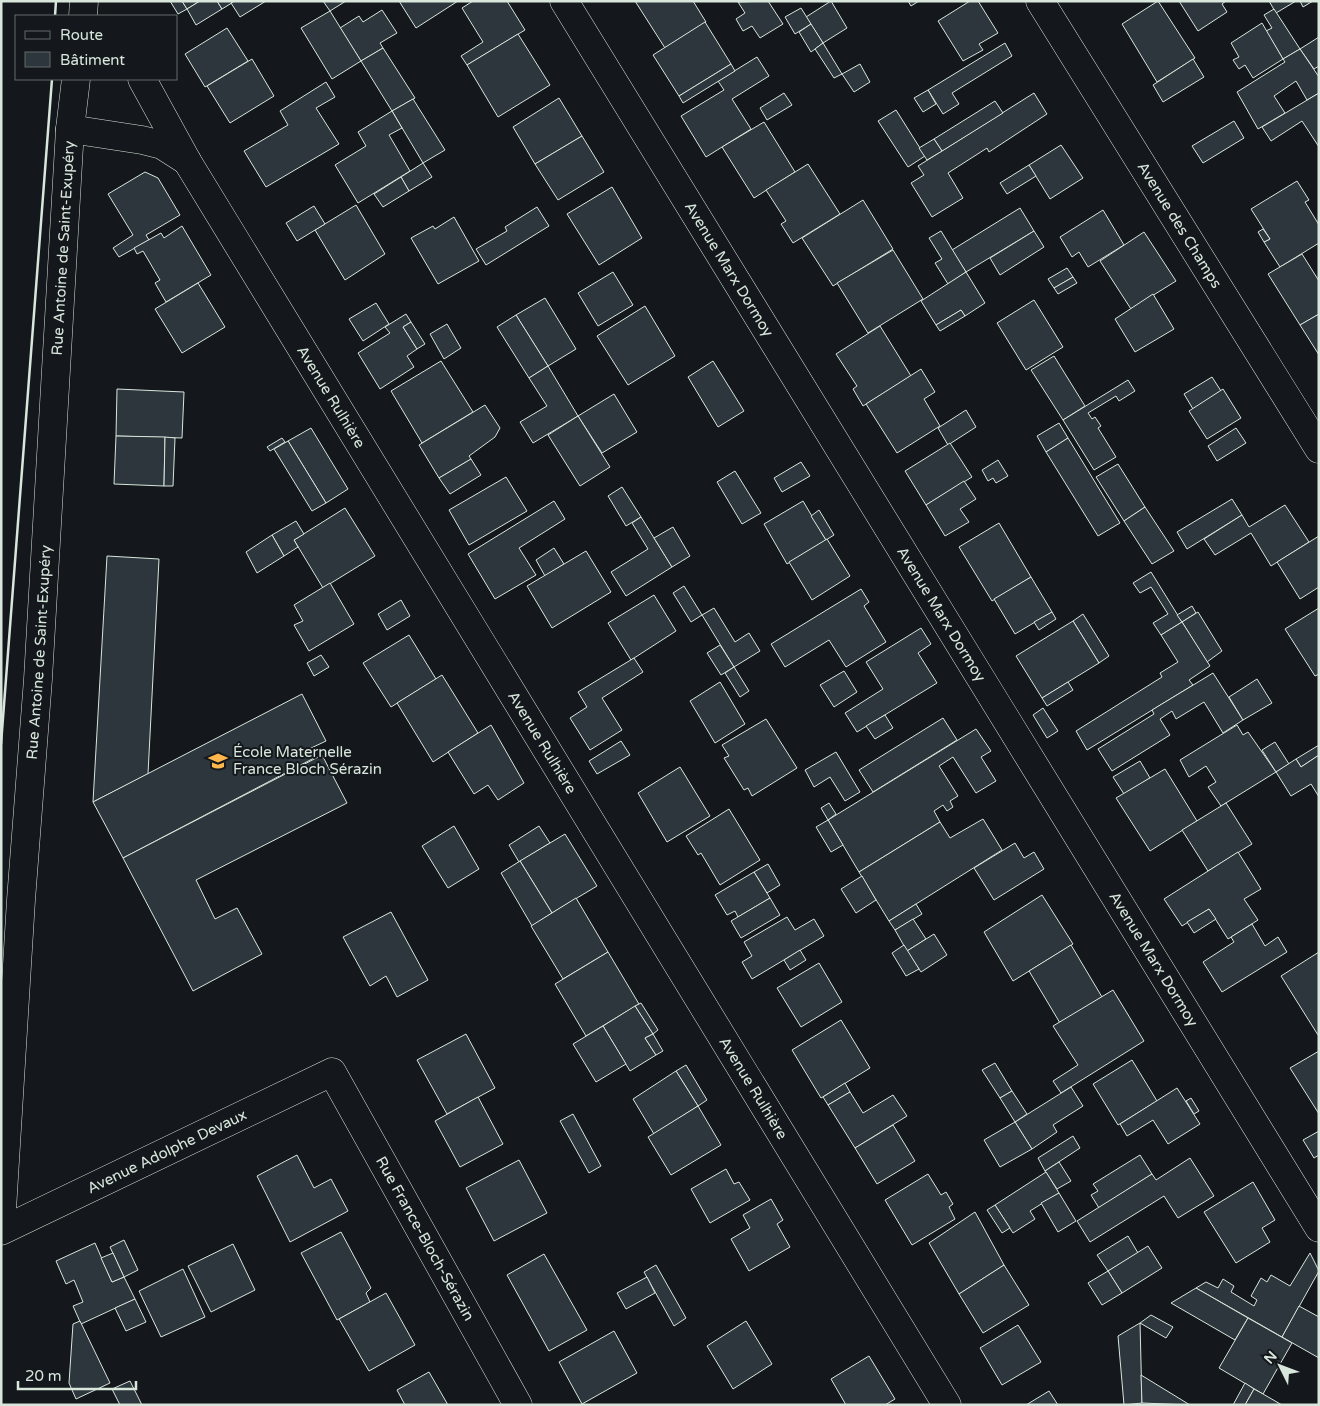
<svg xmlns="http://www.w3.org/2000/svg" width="1320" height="1406" font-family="'Varela Round',sans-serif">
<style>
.building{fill:#2c363c;stroke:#d8e6dc}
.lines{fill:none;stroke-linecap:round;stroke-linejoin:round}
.minor-casing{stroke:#d8e6dc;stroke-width:29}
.minor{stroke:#14181c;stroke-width:28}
.wall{stroke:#d8e6dc;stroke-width:2.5}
.labels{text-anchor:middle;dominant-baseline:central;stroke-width:4;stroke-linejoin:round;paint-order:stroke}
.street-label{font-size:15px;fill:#d8e6dc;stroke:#14181c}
.poi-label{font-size:15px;fill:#d8e6dc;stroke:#14181c;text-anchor:start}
</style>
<rect width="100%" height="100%" fill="#14181c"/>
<g class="building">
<path d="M170 1H182L187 9 178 14Z"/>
<path d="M182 1H200L187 9Z"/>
<path d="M200 1H217L222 9 196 25 187 9Z"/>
<path d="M217 1H235L222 9Z"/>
<path d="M235 1H266L240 17 231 3Z"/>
<path d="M323 1H346L330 11Z"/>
<path d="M399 1H458L416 28Z"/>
<path d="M473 1H507L525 30 467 65 461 56 483 42 462 8Z"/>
<path d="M635 1H693L706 22 665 48Z"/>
<path d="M768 1 783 24 760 38 752 26 743 31 736 19 745 13 738 2Z"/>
<path d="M831 1 847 28 823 43 806 17Z"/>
<path d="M908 1H919L911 6Z"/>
<path d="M970 1H978L998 33 979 44 983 50 963 61 938 21Z"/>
<path d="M1158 1 1195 58 1157 82 1122 24Z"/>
<path d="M1179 1H1226L1222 4 1227 12 1198 31Z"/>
<path d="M1269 1H1296L1276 13Z"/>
<path d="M1300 1H1313L1303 7Z"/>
<path d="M801 8 811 24 795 34 785 17Z"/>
<path d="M1274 9 1300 49 1283 59 1266 31 1272 28 1264 15Z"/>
<path d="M382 10 397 33 380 43 383 48 361 61 340 28 359 16 363 22Z"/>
<path d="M330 11 361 61 332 79 301 28Z"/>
<path d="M705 22 731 64 679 96 653 55Z"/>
<path d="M1262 23 1283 59 1253 78 1245 65 1239 69 1233 60 1239 57 1231 43Z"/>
<path d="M811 24 823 43 811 52 799 32Z"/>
<path d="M227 28 248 61 205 87 185 54Z"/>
<path d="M518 34 550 85 498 117 467 65Z"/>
<path d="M1319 37V66L1314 69 1300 49Z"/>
<path d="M823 43 842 74 834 78 815 49Z"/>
<path d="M1005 43 1012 56 952 93 959 104 943 114 928 90Z"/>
<path d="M383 48 415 98 392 111 361 61Z"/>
<path d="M1300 49 1319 77V93L1307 100 1296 81 1274 96 1285 113 1258 129 1237 92 1285 62 1283 59Z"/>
<path d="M757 57 769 76 732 99 751 129 706 157 681 116 724 90 718 81Z"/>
<path d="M252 59 274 96 230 123 207 86Z"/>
<path d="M1193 59 1204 77 1163 102 1153 85Z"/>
<path d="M731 64 735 71 683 103 679 96Z"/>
<path d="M860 64 870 82 854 92 842 74Z"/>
<path d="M326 82 335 97 316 108 339 144 266 187 244 151 288 125 280 111Z"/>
<path d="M928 90 936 104 923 112 914 98Z"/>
<path d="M784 93 792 105 767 120 760 108Z"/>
<path d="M1034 93 1047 114 989 152 987 148 948 173 963 198 932 217 911 183 924 175 918 166Z"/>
<path d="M1319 93V147L1302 121 1271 141 1262 127Z"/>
<path d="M559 98 582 136 535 164 513 127Z"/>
<path d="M413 99 445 150 423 163 392 111Z"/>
<path d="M995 101 1003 113 942 151 934 139Z"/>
<path d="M896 110 925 156 908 167 878 121Z"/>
<path d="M392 111 402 128 389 135 410 171 358 203 335 165 366 146 358 132Z"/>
<path d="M1234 121 1244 138 1203 163 1192 146Z"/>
<path d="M764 122 795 172 754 198 722 147Z"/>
<path d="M582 136 604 172 558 200 535 164Z"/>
<path d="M934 139 942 151 927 160 919 148Z"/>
<path d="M1061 145 1083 178 1050 199 1029 165Z"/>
<path d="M423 163 432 177 409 191 401 177Z"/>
<path d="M808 164 840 214 793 243 781 224 786 221 766 190Z"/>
<path d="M1029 165 1036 176 1007 194 1000 183Z"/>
<path d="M145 172 158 178 180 215 146 235 149 240 119 257 113 248 133 235 108 194Z"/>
<path d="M401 177 409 191 383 207 374 194Z"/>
<path d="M1297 181 1309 200 1305 202 1319 225V243L1280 267 1264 242 1270 239 1251 209Z"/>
<path d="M612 187 642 238 599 265 567 214Z"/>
<path d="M863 200 893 249 833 286 802 238Z"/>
<path d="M356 205 385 254 345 280 315 230Z"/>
<path d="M314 206 325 224 297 241 286 223Z"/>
<path d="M537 207 549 226 486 265 476 249 507 231 505 227Z"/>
<path d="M1020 208 1034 231 966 272 952 250Z"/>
<path d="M1103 210 1124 245 1088 267 1079 252 1072 257 1060 237Z"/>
<path d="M454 217 479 261 438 284 411 238 433 226 435 229Z"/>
<path d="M182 226 211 275 166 302 155 283 160 280 143 251 137 254 134 248 161 233 164 238Z"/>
<path d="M1263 229 1270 239 1264 242 1258 232Z"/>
<path d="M941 231 966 272 948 284 935 263 942 259 929 238Z"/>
<path d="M1034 231 1044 247 1000 275 990 258Z"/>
<path d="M1144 232 1176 281 1131 309 1100 261Z"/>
<path d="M893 250 923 299 868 333 837 283Z"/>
<path d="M1302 254 1319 281V314L1300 325 1268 274Z"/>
<path d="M1067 268 1073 277 1054 288 1048 279Z"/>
<path d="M613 272 633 305 598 326 578 293Z"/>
<path d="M966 272 985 303 965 316 961 310 936 325 921 301Z"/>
<path d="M1073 277 1077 283 1058 294 1054 288Z"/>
<path d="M198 283 225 327 182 353 155 309Z"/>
<path d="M1153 294 1174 329 1135 352 1115 319Z"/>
<path d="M545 298 576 349 548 366 516 315Z"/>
<path d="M1034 300 1063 347 1026 370 997 323Z"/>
<path d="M376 303 389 324 363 341 349 319Z"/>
<path d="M645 306 675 356 628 385 597 336Z"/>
<path d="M961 310 965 316 940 331 936 325Z"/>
<path d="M406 314 411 322 403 327 417 349 407 356 414 367 380 389 358 353 390 333 385 327Z"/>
<path d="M1319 314V355L1300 325Z"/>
<path d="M516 315 548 366 529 378 497 327Z"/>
<path d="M411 322 425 344 417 349 403 327Z"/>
<path d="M447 324 461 348 444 359 430 334Z"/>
<path d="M880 326 911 376 863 406 853 389 857 386 836 354Z"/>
<path d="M1054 356 1085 406 1063 420 1031 370Z"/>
<path d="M441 361 473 412 422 443 391 391Z"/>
<path d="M713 361 744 411 718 427 688 377Z"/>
<path d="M548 366 578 416 533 443 520 422 547 406 529 378Z"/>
<path d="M921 369 935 392 924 399 940 426 897 453 866 404Z"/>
<path d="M1212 377 1221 391 1193 409 1184 394Z"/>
<path d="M1128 380 1135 391 1119 401 1116 396 1088 413 1092 419 1095 417 1101 426 1098 428 1116 457 1094 470 1063 420Z"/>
<path d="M117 389 184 392 182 438 116 436Z"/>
<path d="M1223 389 1241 418 1207 439 1189 411Z"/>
<path d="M614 394 637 432 602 453 578 416Z"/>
<path d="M485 405 500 428 495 437 469 456 471 459 439 478 419 445Z"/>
<path d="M966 410 976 427 948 445 938 428Z"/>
<path d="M578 416 610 467 580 486 548 435Z"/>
<path d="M1059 423 1068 438 1046 452 1037 436Z"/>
<path d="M311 428 348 489 326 503 288 441Z"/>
<path d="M1236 428 1246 443 1217 461 1208 446Z"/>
<path d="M116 436 165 437 164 486 114 484Z"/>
<path d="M165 437 175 438 173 486H164Z"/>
<path d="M282 438 285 442 270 451 267 447Z"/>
<path d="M1068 438 1120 523 1098 536 1046 452Z"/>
<path d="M288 441 326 503 312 511 274 449Z"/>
<path d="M950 443 972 477 926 505 905 471Z"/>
<path d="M471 459 481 475 450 494 439 478Z"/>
<path d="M998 460 1008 476 996 483 993 478 988 481 982 470Z"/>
<path d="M801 462 810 476 782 492 774 478Z"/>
<path d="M1118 464 1145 507 1124 521 1096 477Z"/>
<path d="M735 471 761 513 742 524 717 482Z"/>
<path d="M506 477 527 511 469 545 449 510Z"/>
<path d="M964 481 976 499 960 509 969 522 945 536 926 505Z"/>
<path d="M622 487 641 517 626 526 608 496Z"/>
<path d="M1232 499 1242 515 1187 549 1177 532Z"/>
<path d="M554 501 565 519 519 548 536 575 495 599 468 554Z"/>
<path d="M803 501 826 540 787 564 764 524Z"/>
<path d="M1285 505 1309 542 1271 566 1251 533 1215 555 1204 539 1242 515 1249 527Z"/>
<path d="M1145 507 1174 551 1152 564 1124 521Z"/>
<path d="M345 508 375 556 323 588 294 540Z"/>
<path d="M819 510 834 535 826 540 811 516Z"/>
<path d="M641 517 672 567 626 596 611 572 648 549 632 523Z"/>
<path d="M296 521 304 534 294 540 298 547 284 556 272 535Z"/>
<path d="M999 523 1031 577 992 601 959 547Z"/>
<path d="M673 527 690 556 672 567 654 538Z"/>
<path d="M272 535 284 556 257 573 246 552Z"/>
<path d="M1319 536V587L1300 599 1277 562Z"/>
<path d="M827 539 850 576 812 600 789 562Z"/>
<path d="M554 548 564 564 545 576 536 560Z"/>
<path d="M586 551 611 592 552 628 527 586Z"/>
<path d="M107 556 159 559 148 774 93 802Z"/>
<path d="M1151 572 1182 622 1161 635 1153 623 1168 614 1151 587 1140 593 1133 583Z"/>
<path d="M1031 577 1052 612 1015 634 994 599Z"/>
<path d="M330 583 354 624 309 651 294 625 303 621 294 605Z"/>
<path d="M684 586 702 615 691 622 673 593Z"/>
<path d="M861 589 869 602 864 606 886 642 846 667 829 640 785 667 771 644Z"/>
<path d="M654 595 676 631 631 660 608 623Z"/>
<path d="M401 600 410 616 387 630 378 614Z"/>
<path d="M1192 606 1196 613 1182 622 1177 615Z"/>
<path d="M714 608 735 642 749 633 760 651 734 667 702 615Z"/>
<path d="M1319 608V674L1315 676 1285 629Z"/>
<path d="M1052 612 1056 619 1039 630 1034 622Z"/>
<path d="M1198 612 1222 651 1207 662 1182 622Z"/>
<path d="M1083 614 1109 656 1099 663 1073 621Z"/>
<path d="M1073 621 1099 663 1042 698 1016 656Z"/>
<path d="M1182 622 1210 666 1189 680 1193 685 1087 750 1076 731 1162 677 1160 673 1178 662 1161 635Z"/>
<path d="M921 628 931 644 918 653 937 683 857 732 845 713 883 689 866 662Z"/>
<path d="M409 635 436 679 391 707 363 663Z"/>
<path d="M720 645 734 667 721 675 707 653Z"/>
<path d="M321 655 329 667 314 676 307 663Z"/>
<path d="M634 658 643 672 602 698 622 730 590 750 570 718 587 707 578 692Z"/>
<path d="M734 667 749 691 740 697 725 673Z"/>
<path d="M844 671 857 692 834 707 820 685Z"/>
<path d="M1213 673 1243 720 1223 733 1204 702 1176 719 1172 711 1160 719 1170 735 1112 771 1098 749 1154 714 1152 710Z"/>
<path d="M442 675 478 733 433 762 397 703Z"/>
<path d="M1257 679 1272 703 1243 720 1229 697Z"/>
<path d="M720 682 745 724 715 743 690 701Z"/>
<path d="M1068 682 1073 690 1047 706 1042 698Z"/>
<path d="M302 694 326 741 309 749 314 758 123 858 93 802Z"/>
<path d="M1043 708 1058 731 1047 738 1033 715Z"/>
<path d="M885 715 893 728 875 739 866 726Z"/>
<path d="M943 718 957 740 873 792 859 770Z"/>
<path d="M766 719 797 768 752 796 748 788 744 790 724 758 729 756 722 745Z"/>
<path d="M491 725 524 783 498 800 488 785 474 794 448 752Z"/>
<path d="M1237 725 1243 735 1248 732 1276 772 1221 806 1208 787 1216 782 1206 766 1189 777 1180 760Z"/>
<path d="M976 729 991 751 981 757 996 781 976 793 953 757 939 766 958 796 950 801 953 807 947 811 943 805 934 811 940 822 859 872 828 820Z"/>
<path d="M621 741 630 755 597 774 589 761Z"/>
<path d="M1275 742 1289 764 1276 772 1262 750Z"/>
<path d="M1319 745V755L1301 767 1296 759Z"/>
<path d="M836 752 860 792 845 801 830 777 814 787 805 770Z"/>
<path d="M322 755 347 803 196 880 215 919 237 908 262 954 193 991 123 858Z"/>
<path d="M1319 755V797L1311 784 1291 796 1276 772 1296 759 1301 767Z"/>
<path d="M1140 761 1150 778 1124 794 1113 777Z"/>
<path d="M680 767 710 816 667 842 638 793Z"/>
<path d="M1165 769 1197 821 1150 851 1116 798Z"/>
<path d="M829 803 836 814 828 820 821 808Z"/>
<path d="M1226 803 1252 844 1208 871 1182 830Z"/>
<path d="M729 809 760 860 720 885 701 853 698 855 686 836Z"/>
<path d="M983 819 1002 850 889 921 859 872 940 822 950 838Z"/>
<path d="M828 820 843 845 831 852 816 827Z"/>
<path d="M454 826 479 869 448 888 422 846Z"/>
<path d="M539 826 550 843 519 862 509 845Z"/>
<path d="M565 834 597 886 552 913 520 861Z"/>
<path d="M1015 843 1024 858 1034 852 1044 869 994 900 974 868Z"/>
<path d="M1238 852 1261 889 1244 899 1258 920 1228 939 1209 909 1182 926 1164 899Z"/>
<path d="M520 861 552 913 532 926 501 873Z"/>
<path d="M768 864 780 885 767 893 754 872Z"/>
<path d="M754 872 770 898 738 917 735 911 727 915 715 895Z"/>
<path d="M862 876 876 900 856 913 841 889Z"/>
<path d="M1042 895 1073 944 1013 981 984 932Z"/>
<path d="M576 898 608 952 563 979 531 926Z"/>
<path d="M770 898 780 915 741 938 731 921Z"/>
<path d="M916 904 922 914 895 930 889 921Z"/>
<path d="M1209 909 1216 919 1194 933 1187 922Z"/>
<path d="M391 912 428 980 397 997 386 976 370 986 343 937Z"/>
<path d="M787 917 795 930 814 919 824 936 752 979 742 962 752 956 744 942Z"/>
<path d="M913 919 926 939 907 951 895 930Z"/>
<path d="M1252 924 1265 946 1278 937 1287 952 1222 992 1203 962 1234 942 1231 937Z"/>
<path d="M934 934 947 955 921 972 907 951Z"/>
<path d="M904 945 919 969 906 976 892 953Z"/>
<path d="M1071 945 1102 997 1060 1023 1029 971Z"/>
<path d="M800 950 806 960 790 970 784 960Z"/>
<path d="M608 952 639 1004 586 1036 555 984Z"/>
<path d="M1319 952V1034L1318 1035 1281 976Z"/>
<path d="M819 963 842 1002 801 1027 777 988Z"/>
<path d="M1113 990 1144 1041 1061 1093 1053 1081 1078 1065 1053 1026Z"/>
<path d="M641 1003 658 1030 653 1034 635 1006Z"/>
<path d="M635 1006 653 1034 645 1038 656 1055 630 1071 603 1026Z"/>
<path d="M841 1020 870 1068 821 1098 792 1050Z"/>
<path d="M603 1026 626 1064 596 1082 573 1044Z"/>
<path d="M466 1034 495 1088 447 1114 417 1060Z"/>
<path d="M653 1034 663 1051 656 1055 645 1038Z"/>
<path d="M1319 1051V1114L1290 1068Z"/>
<path d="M1132 1060 1157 1101 1118 1125 1093 1084Z"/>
<path d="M995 1063 1012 1091 1000 1098 982 1070Z"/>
<path d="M686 1065 707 1100 698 1106 676 1071Z"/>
<path d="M676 1071 698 1106 654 1134 633 1099Z"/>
<path d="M845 1083 850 1092 828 1105 823 1097Z"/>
<path d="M1071 1087 1083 1106 1053 1125 1057 1132 1032 1149 1015 1122Z"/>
<path d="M1177 1088 1200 1124 1168 1144 1153 1120 1127 1136 1120 1124Z"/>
<path d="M1012 1091 1027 1114 1015 1122 1000 1098Z"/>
<path d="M850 1092 863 1113 893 1095 907 1116 855 1148 828 1105Z"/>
<path d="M478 1097 503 1144 460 1167 435 1121Z"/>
<path d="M1191 1098 1199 1111 1194 1114 1186 1101Z"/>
<path d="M698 1106 721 1145 671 1175 648 1137Z"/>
<path d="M573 1114 601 1166 589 1173 560 1121Z"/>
<path d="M1015 1122 1032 1149 1000 1167 984 1140Z"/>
<path d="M893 1125 915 1161 877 1184 855 1148Z"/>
<path d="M1319 1131V1155L1314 1158 1303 1140Z"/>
<path d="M1073 1136 1080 1148 1045 1171 1038 1158Z"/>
<path d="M297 1155 314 1188 331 1179 348 1211 290 1242 257 1176Z"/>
<path d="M1140 1155 1152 1174 1099 1208 1091 1195 1098 1191 1093 1184Z"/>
<path d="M1190 1158 1214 1196 1178 1218 1164 1196 1090 1242 1077 1221 1152 1174 1156 1180Z"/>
<path d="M519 1160 547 1213 494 1241 466 1188Z"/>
<path d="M1059 1162 1071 1181 1057 1189 1045 1171Z"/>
<path d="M726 1169 734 1184 739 1182 750 1200 710 1223 691 1189Z"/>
<path d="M1046 1172 1059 1193 1030 1211 1035 1219 1013 1233 995 1205Z"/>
<path d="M928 1174 941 1195 946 1192 953 1204 949 1207 955 1219 912 1245 885 1200Z"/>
<path d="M1253 1182 1275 1220 1262 1228 1270 1242 1236 1263 1204 1212Z"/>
<path d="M1059 1193 1076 1221 1058 1232 1041 1203Z"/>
<path d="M771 1199 783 1220 777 1224 790 1247 749 1271 731 1239 750 1228 743 1215Z"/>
<path d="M995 1205 1010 1228 1002 1233 987 1210Z"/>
<path d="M975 1212 1004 1265 959 1294 929 1243Z"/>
<path d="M341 1232 371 1288 366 1293 370 1302 337 1320 301 1253Z"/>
<path d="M1128 1236 1138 1253 1108 1271 1097 1255Z"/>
<path d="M124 1240 138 1270 124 1277 110 1247Z"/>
<path d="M95 1243 112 1282 124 1277 135 1299 81 1324 73 1306 83 1302 74 1280 66 1284 56 1261Z"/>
<path d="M233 1244 255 1290 211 1312 188 1266Z"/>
<path d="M1148 1246 1162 1268 1122 1293 1108 1271Z"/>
<path d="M113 1253 124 1277 112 1282 101 1258Z"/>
<path d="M1310 1253 1319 1271 1282 1337 1196 1288 1206 1282 1218 1288 1223 1279 1234 1286 1231 1292 1254 1306 1257 1300 1251 1296 1261 1278 1267 1282 1271 1275 1290 1286Z"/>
<path d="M544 1254 587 1330 549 1351 507 1275Z"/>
<path d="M656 1265 686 1318 674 1326 644 1272Z"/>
<path d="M1004 1265 1029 1305 983 1333 959 1294Z"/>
<path d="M183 1269 205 1317 161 1337 139 1291Z"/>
<path d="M1108 1271 1122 1293 1102 1305 1088 1283Z"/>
<path d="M647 1277 655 1293 626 1309 617 1293Z"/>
<path d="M1196 1288 1248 1318 1235 1340 1171 1303Z"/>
<path d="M386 1293 415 1345 369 1371 339 1319Z"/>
<path d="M135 1299 146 1322 126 1331 115 1308Z"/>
<path d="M1299 1306 1319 1317V1358L1282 1337Z"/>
<path d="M1151 1315 1173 1327 1166 1338 1140 1323Z"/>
<path d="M1248 1318 1292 1343 1263 1394 1219 1368Z"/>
<path d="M80 1321 110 1383 76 1399 69 1383 73 1324Z"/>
<path d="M746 1321 772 1364 733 1389 707 1346Z"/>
<path d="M1140 1323 1142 1403 1124 1405 1118 1336Z"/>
<path d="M1018 1325 1041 1362 1002 1385 980 1348Z"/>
<path d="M614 1331 637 1373 582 1404 559 1362Z"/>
<path d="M869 1356 895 1399 885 1405H846L831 1379Z"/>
<path d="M429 1372 448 1405H405L397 1390Z"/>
<path d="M1141 1375 1190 1405 1142 1403Z"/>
<path d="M130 1381 142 1405H120L112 1389Z"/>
<path d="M1245 1383 1254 1389 1245 1405H1233Z"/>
<path d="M1254 1389 1263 1394 1282 1405H1245Z"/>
<path d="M1049 1391 1058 1405H1026Z"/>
</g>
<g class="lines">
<g class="minor-casing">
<g id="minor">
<path id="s1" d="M564 1 1319 1228"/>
<path id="s2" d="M1040 1 1319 449"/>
<path d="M83 16 84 1"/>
<path id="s3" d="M142 79 187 161 947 1405"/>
<path d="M70 129 142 140 162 145 187 161"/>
<path id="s4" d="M1 1226 21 900 38 679 70 129 76 79"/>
<path id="s5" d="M1 1231 332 1072 518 1405"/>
</g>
</g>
<use href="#minor" class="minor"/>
<g class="wall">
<path d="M55 16 56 1"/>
<path d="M1 744 52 79"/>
</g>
</g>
<defs>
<g id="school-bare" transform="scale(1.5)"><path d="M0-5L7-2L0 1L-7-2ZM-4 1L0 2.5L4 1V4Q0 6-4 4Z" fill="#ffb74d" stroke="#14181c" stroke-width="2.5" paint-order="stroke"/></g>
</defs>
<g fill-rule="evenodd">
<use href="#school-bare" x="218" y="761"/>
</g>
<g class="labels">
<g class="street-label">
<text stroke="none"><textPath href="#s2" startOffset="264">Avenue des Champs</textPath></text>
<text stroke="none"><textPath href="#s4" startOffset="980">Rue Antoine de Saint-Exupéry</textPath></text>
<text stroke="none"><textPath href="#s1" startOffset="315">Avenue Marx Dormoy</textPath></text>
<text stroke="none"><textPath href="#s3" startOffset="370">Avenue Rulhière</textPath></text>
<text stroke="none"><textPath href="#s1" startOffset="720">Avenue Marx Dormoy</textPath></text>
<text stroke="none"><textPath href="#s4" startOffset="575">Rue Antoine de Saint-Exupéry</textPath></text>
<text stroke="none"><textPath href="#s3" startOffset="775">Avenue Rulhière</textPath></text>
<text stroke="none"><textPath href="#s1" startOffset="1125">Avenue Marx Dormoy</textPath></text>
<text stroke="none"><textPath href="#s3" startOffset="1180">Avenue Rulhière</textPath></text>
<text stroke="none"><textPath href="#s5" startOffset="184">Avenue Adolphe Devaux</textPath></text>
<text stroke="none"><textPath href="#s5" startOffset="558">Rue France-Bloch-Sérazin</textPath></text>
</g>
<g class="poi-label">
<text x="233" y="752">École Maternelle<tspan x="233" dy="17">France Bloch Sérazin</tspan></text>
</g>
</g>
<rect width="1320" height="1406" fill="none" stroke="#d8e6dc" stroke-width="5"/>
<rect x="15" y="15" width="162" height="65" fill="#14181c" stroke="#626a69"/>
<rect x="25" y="31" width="25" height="8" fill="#14181c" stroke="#626a69"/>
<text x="60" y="40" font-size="15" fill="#d8e6dc">Route</text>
<rect x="25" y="52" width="25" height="15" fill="#2c363c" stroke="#626a69"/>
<text x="60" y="65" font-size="15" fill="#d8e6dc">Bâtiment</text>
<g transform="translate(1280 1366) rotate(312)" stroke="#14181c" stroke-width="4" paint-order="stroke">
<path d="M0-4L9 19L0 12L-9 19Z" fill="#d8e6dc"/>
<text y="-8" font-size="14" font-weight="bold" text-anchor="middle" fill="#d8e6dc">N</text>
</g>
<path d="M18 1381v8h118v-8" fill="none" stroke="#d8e6dc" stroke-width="2.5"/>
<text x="25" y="1381" font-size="15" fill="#d8e6dc" stroke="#14181c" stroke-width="4" paint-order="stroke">20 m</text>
</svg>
